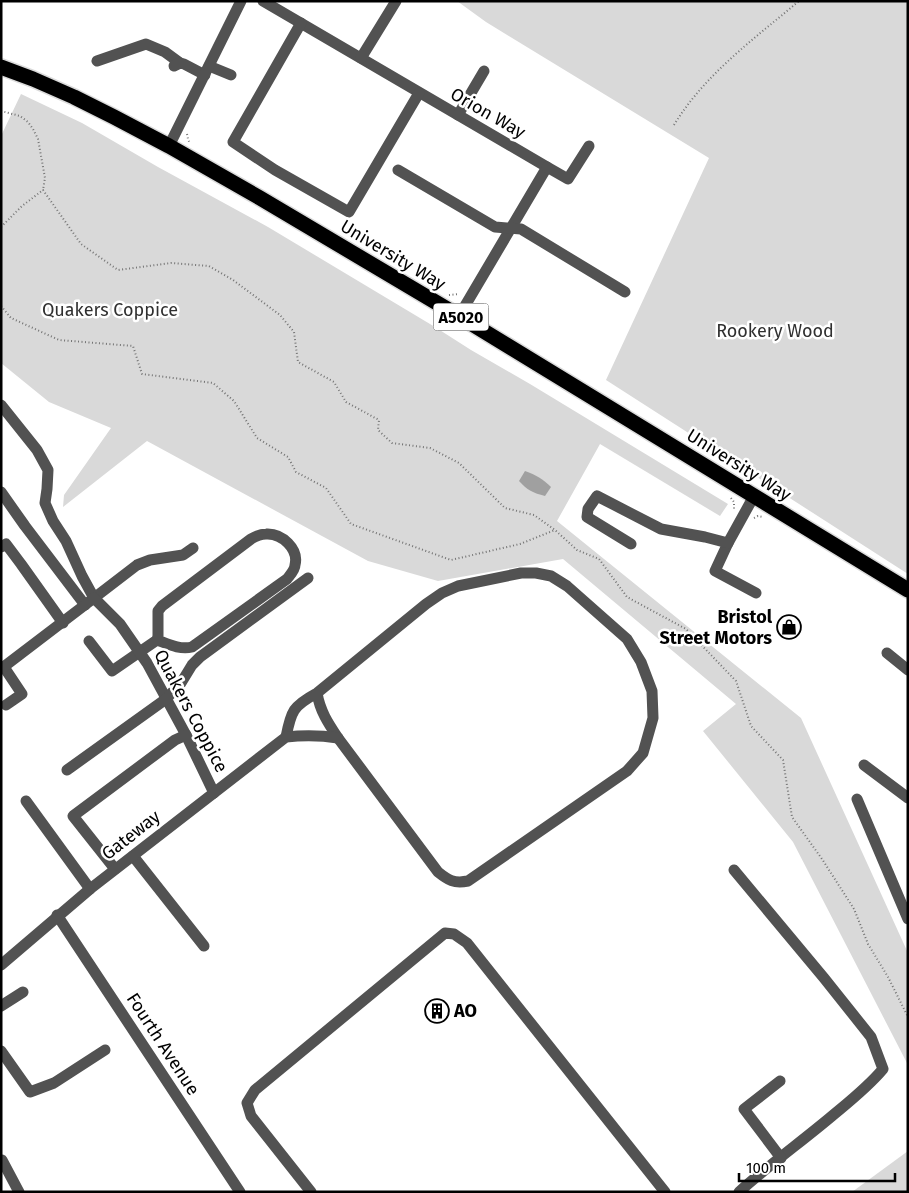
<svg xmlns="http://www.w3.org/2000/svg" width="909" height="1193" font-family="'Fira Sans',sans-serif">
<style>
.green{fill:#d9d9d9}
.water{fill:#a0a0a0}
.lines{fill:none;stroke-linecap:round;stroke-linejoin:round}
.highway-casing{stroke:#dbdbdb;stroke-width:18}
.path{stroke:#747474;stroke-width:2;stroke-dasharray:1 2.5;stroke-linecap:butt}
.minor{stroke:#525252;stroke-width:11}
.highway{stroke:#000;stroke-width:15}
.labels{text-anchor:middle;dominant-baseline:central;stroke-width:5;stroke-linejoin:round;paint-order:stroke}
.shield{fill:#fff;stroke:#4c4c4c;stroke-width:1}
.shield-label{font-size:16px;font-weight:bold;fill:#000}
.street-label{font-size:18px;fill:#000;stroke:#fff}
.park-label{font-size:18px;fill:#303030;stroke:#fff}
.poi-label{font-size:18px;font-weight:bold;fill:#000;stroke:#fff;text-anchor:end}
</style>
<rect width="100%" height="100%" fill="#fff"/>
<g class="green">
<path d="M457 1H908V574L606 380 709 158 486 22Z"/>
<path d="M21 94 82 123 158 167 268 227 435 327 471 350 530 384 728 504 720 516 600 444 557 521 801 718 908 953V1065L793 842 703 731 736 704 563 559 438 581 368 561 147 441 63 507 64 495 111 428 49 402 1 363V136Z"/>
<path d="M908 1151V1192H852Z"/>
</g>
<path class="water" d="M525 471C536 475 543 479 551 487L545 496C533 493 527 490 519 481Z"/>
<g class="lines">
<g class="highway-casing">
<path id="highway" d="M1 67 33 79 74 97 114 117 169 146 260 198 459 316 908 590"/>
</g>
<g class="path">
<path d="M1 111 20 116 28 122 33 129 38 139 45 178 43 190"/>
<path d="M674 125C705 74 754 39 799 1"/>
<path d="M187 134 188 139 190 144"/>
<path d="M1 227 22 206 43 190 81 244 118 270 171 263 209 266 233 280 280 315 294 332 298 362 334 382 346 402 379 420 378 430 392 443 430 448 459 463 505 508 534 515 555 530 577 550 599 559 627 597 686 629 736 681 751 726 783 760 792 817 822 859 854 909 868 944 888 977 908 1017"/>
<path d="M449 295 459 294"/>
<path d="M1 306 11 318 59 340 133 346 142 374 213 383 234 401 257 438 288 457 296 472 326 488 351 524 451 560 520 544 555 530"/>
<path d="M731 498 734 502V510"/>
<path d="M754 518 758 516 763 517"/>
</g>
<g class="minor">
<path d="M263 1 547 167 459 316"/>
<path d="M301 23 233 142 275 170 349 212 419 93"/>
<path d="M361 58 396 1"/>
<path d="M97 61 146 44 165 52 180 63"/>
<path d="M174 66 180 63 184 64 205 75"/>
<path d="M209 66 231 75"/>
<path d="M458 115 484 71"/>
<path d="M169 146 241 1"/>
<path d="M547 167 568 179 589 146"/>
<path d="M398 170 495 227 521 229 625 292"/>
<path d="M1 405 37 450 48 470 47 489 45 503 53 521 66 541 82 576 94 598 137 565 150 560 183 555 193 548"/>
<path d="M1 492 25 526 85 605"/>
<path d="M754 496 728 543 715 571 756 593"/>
<path d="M631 544 587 517 588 509 597 496 661 529 705 537 728 543"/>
<path d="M1 547 6 544 21 564 63 623"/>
<path d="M89 641 112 671 157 640 158 636V611L162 606 251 539C256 536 261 534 266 534 282 533 299 549 295 565 295 570 290 575 287 579L192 647C180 650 168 644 157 640"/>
<path d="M887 653 908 670"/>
<path d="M4 667 22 694 6 705"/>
<path d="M1 669 94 598 120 624 147 663 186 735 214 793"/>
<path d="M286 737C291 711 293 706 317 693L426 604 442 593 458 586 521 573H536L551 576 567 586 627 639 641 662 652 691 653 718 643 753 627 771 468 881C454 884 448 880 438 872L338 738C328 723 320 711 317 693"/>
<path d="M864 765 908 798"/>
<path d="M67 770 166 699 181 683 192 665 200 657 308 578"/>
<path d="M857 799 908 919"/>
<path d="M26 801 90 889"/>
<path d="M133 856 204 946"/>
<path d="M115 869 73 816 175 740 186 735"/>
<path d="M734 870 824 978 871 1037 883 1069C868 1087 850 1101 832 1116 801 1142 769 1165 739 1192"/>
<path d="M57 915 240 1192"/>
<path d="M1 965 90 889 286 737C305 735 319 735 338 738"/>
<path d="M1 1006 23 992"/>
<path d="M1 1051 30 1092 54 1083 105 1050"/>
<path d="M780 1081 744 1109 781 1158"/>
<path d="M2 1160 19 1192"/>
<path d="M311 1192 251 1116 247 1103 255 1090 445 933 454 934 467 943 665 1192"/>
</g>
<use href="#highway" class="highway"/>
</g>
<defs>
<g id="shop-ring" transform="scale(1.25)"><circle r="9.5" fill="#fff" stroke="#000" stroke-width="1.5"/><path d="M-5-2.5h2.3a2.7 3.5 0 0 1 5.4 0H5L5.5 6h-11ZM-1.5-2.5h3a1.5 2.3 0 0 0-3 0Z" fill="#000"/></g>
<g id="building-ring" transform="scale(1.25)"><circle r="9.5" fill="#fff" stroke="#000" stroke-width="1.5"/><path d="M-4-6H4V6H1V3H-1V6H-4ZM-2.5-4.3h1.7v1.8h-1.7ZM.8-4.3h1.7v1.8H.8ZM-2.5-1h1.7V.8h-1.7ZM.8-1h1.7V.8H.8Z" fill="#000"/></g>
</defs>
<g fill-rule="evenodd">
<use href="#shop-ring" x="789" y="627"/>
<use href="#building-ring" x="437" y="1011"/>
</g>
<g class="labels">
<rect class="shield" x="433.5" y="303.5" width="55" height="27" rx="4"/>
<g class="shield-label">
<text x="461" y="317">A5020</text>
</g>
<g class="street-label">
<text transform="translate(488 113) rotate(30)">Orion Way</text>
<text transform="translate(393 255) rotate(31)">University Way</text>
<text transform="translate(739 465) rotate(32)">University Way</text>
<text transform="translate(191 711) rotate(62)">Quakers Coppice</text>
<text transform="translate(131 835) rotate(-38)">Gateway</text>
<text transform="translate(163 1044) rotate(57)">Fourth Avenue</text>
</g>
<g class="park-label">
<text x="110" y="310">Quakers Coppice</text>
<text x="775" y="331">Rookery Wood</text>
</g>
<g class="poi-label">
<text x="772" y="617">Bristol<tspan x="772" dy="21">Street Motors</tspan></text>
<text x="454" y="1011" text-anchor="start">AO</text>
</g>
</g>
<rect width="909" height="1193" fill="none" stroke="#000000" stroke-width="5"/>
<path d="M739 1173v8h156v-8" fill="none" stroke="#000000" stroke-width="2.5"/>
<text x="746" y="1173" font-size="15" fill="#000000" stroke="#ffffff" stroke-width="4" paint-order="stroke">100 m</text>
</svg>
